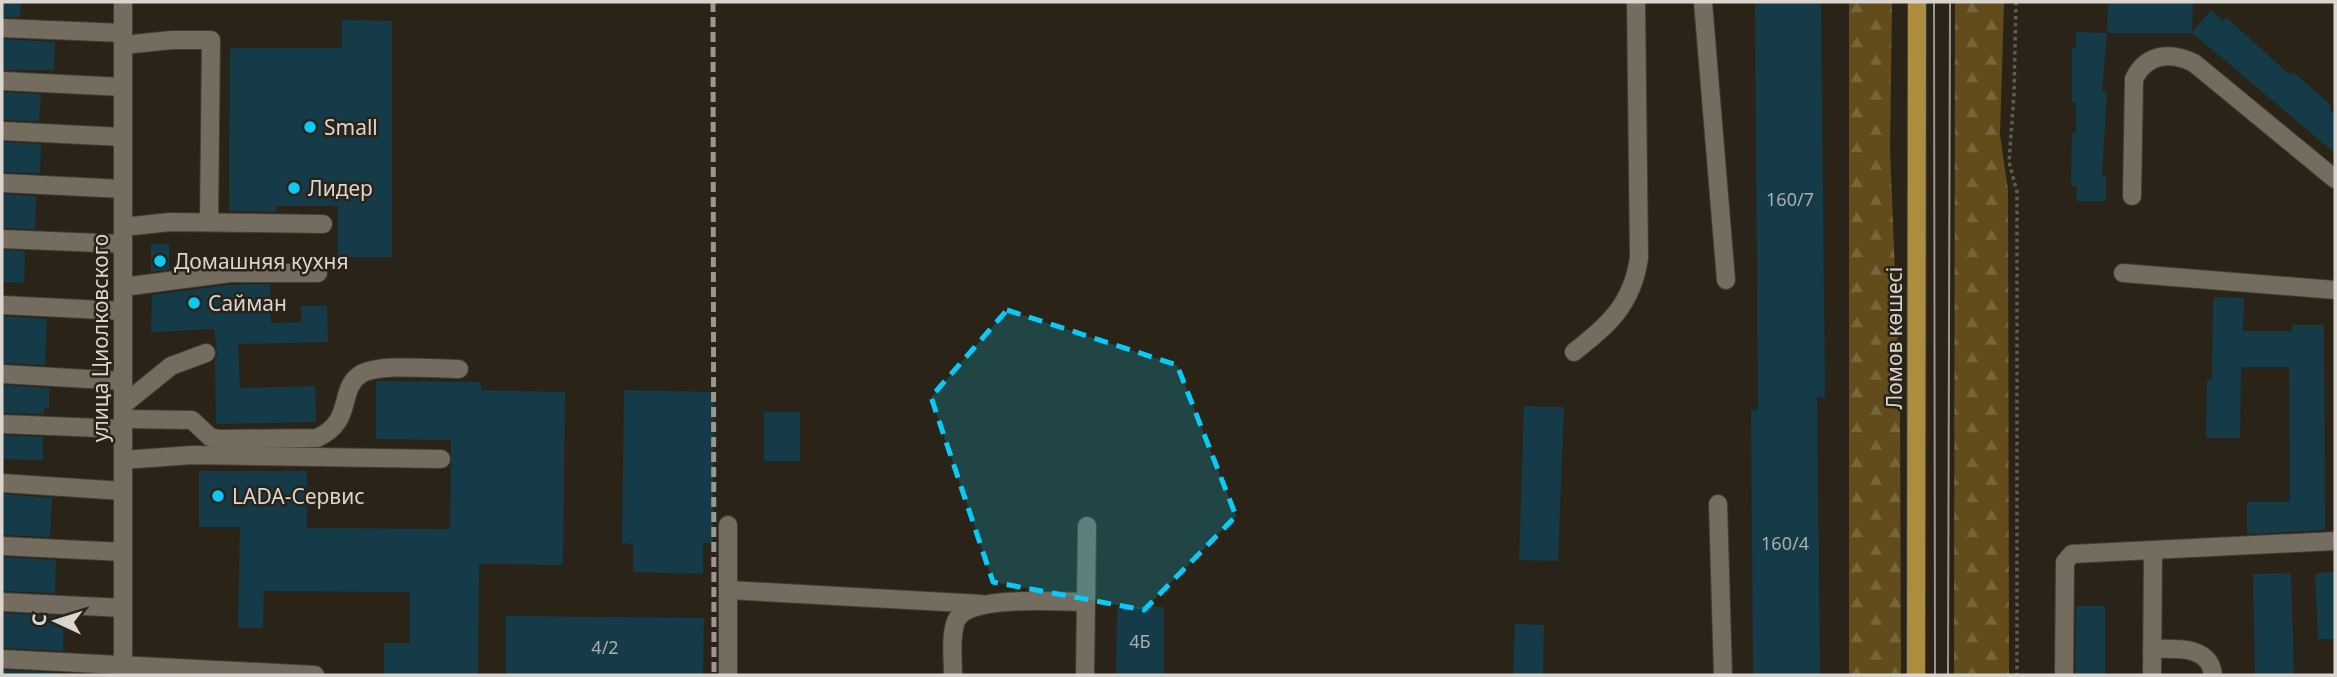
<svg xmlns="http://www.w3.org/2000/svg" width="2337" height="677" font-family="'Noto Sans',sans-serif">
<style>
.forest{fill:url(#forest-firs)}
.building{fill:#163b48}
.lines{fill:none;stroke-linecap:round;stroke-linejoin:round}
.minor-casing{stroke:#423d35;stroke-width:20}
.major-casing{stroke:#423d35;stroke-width:20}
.path{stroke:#615c52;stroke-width:3.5;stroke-dasharray:3.5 3.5;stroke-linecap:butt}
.minor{stroke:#736c5f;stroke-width:18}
.major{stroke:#ae8c3e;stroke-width:18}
.tram{stroke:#9b968e;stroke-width:2}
.rail{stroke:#9b968e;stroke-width:5;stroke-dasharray:10 5;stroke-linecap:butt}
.marked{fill:#07cbf9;fill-opacity:0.2;stroke:#07cbf9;stroke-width:5;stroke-dasharray:14 9;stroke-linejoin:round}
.poi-dot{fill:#07cbf9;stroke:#292318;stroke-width:2.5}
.labels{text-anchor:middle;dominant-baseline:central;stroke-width:5;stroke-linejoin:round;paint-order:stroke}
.number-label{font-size:18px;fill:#a9afad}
.poi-label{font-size:21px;fill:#dad6cf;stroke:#292318;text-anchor:start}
.street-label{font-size:21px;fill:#dad6cf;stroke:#292318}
</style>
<defs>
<pattern id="forest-firs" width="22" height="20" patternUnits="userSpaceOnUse" patternTransform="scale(1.75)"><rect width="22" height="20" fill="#624c1c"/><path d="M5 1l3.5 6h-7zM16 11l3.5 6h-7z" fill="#78653c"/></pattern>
</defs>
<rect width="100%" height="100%" fill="#292318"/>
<g class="forest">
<path d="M1849 2H1892L1890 148 1900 401 1901 675H1849Z"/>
<path d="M1955 2H2004L2000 135 2008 190 2009 675H1954Z"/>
</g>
<g class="building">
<path d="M2 2H21L20 17H2Z"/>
<path d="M1755 2H1821L1825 397H1817L1820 675H1753L1751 410H1758Z"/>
<path d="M2123 2 2193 3 2192 32 2211 10 2223 21 2226 17 2290 75 2293 72 2331 105 2329 109 2335 115V153L2192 33H2107L2108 3Z"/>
<path d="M342 20 392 21V257H338V206H276V212L229 211 230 48H342Z"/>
<path d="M2076 32 2107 33 2102 91H2107L2102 176H2106V201H2076L2077 186H2071L2072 133H2076V102H2072V48H2076Z"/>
<path d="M2 39 55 42 54 70H2Z"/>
<path d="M2 92 41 94 39 121 2 120Z"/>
<path d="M2 142 41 144 40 173 2 172Z"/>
<path d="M2 194 36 196 35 229 2 228Z"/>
<path d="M151 244H169V270L151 272Z"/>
<path d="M2 250 25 251 24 283 2 282Z"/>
<path d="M270 284 271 323 301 322V306H327L328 342 238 344 240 388 315 386 316 422 216 424 215 360 217 354 214 329 151 332 152 295 228 285Z"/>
<path d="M2213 297 2244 298 2243 331H2292V325H2324L2325 530 2247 534V502H2290L2289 367H2241L2240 438H2206L2207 379H2212Z"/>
<path d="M2 316 47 319 45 365 2 363Z"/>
<path d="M376 381 481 382V390L565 392 563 565 479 564 478 675H384V643H410V592L264 591 263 628H238L240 527H199V471H307V528L450 529 451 440 376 439Z"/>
<path d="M2 385 49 388V408H44V414L2 413Z"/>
<path d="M624 390 715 392 713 544 703 543V574L633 572V544L622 543Z"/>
<path d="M1524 406 1564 407 1558 561 1519 560Z"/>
<rect x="764" y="412" width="36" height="49"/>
<path d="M2 435 43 437V460L2 459Z"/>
<path d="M2 494 52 498 50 537 2 535Z"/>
<path d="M2 557 56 560 55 593 2 591Z"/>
<path d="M2335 572V639H2318L2315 573Z"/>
<path d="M2291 573 2294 675H2255L2253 574Z"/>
<path d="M2076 606H2105V675H2075Z"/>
<path d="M1117 607H1164V675H1116Z"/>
<path d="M2 613 64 616 63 651 2 648Z"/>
<path d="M506 616 704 618 703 675H506Z"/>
<path d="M1515 624 1544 625 1543 675H1513Z"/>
<path d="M2 670 62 673V675H2Z"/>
</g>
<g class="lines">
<g class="minor-casing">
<g id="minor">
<path d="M1703 2 1726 280"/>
<path d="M2 28 123 33"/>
<path d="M123 45 172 40H211L209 222"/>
<path d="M2 81 123 87"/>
<path d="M2 131 123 137"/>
<path d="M2 183 123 189"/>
<path d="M2132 196 2134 79C2146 54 2170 51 2194 63L2335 179"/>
<path d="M123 227 170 222 323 224"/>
<path d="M2 239 123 244"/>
<path d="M2123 273 2335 290"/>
<path d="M123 287 230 273H318"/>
<path d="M2 305 123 311"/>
<path d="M1574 352C1609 324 1632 305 1639 258L1636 2"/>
<path d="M2 374 123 381"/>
<path d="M123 405 171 366 206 353"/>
<path d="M123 419 192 420 210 437 219 439 317 438C355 421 337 389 361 374 380 363 435 369 459 369"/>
<path d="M2 424 123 429"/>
<path d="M123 460 192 455 441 459"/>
<path d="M2 483 123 491"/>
<path d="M1718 504 1723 675"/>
<path d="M728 525V675"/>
<path d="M2 546 123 552"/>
<path d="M728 590 981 604"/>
<path d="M2 602 123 608"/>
<path d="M2152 649C2176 649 2210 645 2213 675"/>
<path d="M2 659 315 675"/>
<path d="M123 675V2"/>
<path d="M953 675C953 659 950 637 956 621 968 594 1058 602 1085 602"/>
<path d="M1085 675 1087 526"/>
<path d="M2064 675 2065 562 2072 554 2335 541"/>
<path d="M2152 675 2153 551"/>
</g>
</g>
<g class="major-casing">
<path id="major" d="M1916 675 1917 2"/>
</g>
<path class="path" d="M2016 2 2014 94 2009 162 2017 192V675"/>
<use href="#minor" class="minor"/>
<use href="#major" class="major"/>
<g class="tram">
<path d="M1934 2 1935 675"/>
<path d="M1948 675 1950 2"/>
</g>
<path class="rail" d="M713 2 714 675"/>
</g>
<path class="marked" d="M1007 310 1177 365 1236 516 1144 610 993 582 931 397Z"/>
<g class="poi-dot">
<circle cx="310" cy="127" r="7"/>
<circle cx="294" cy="188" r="7"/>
<circle cx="160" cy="261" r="7"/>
<circle cx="194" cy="303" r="7"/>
<circle cx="218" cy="496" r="7"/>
</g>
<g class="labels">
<g class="number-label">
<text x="1790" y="199">160/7</text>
<text x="1785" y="543">160/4</text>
<text x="1140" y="641">4Б</text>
<text x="605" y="647">4/2</text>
</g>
<g class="poi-label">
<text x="324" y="127">Small</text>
<text x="308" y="188">Лидер</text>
<text x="174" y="261">Домашняя кухня</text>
<text x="208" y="303">Сайман</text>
<text x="232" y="496">LADA-Сервис</text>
</g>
<g class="street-label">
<text transform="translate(100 338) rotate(-90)">улица Циолковского</text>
<text transform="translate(1894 338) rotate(-90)">Ломов көшесі</text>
</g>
</g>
<rect width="2337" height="677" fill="none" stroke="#dad6cf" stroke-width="7"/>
<g transform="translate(56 621) rotate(274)" stroke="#292318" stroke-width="5" paint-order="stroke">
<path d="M0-5L12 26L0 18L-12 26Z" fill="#dad6cf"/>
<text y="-10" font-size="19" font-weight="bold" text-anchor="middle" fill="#dad6cf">С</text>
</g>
</svg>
